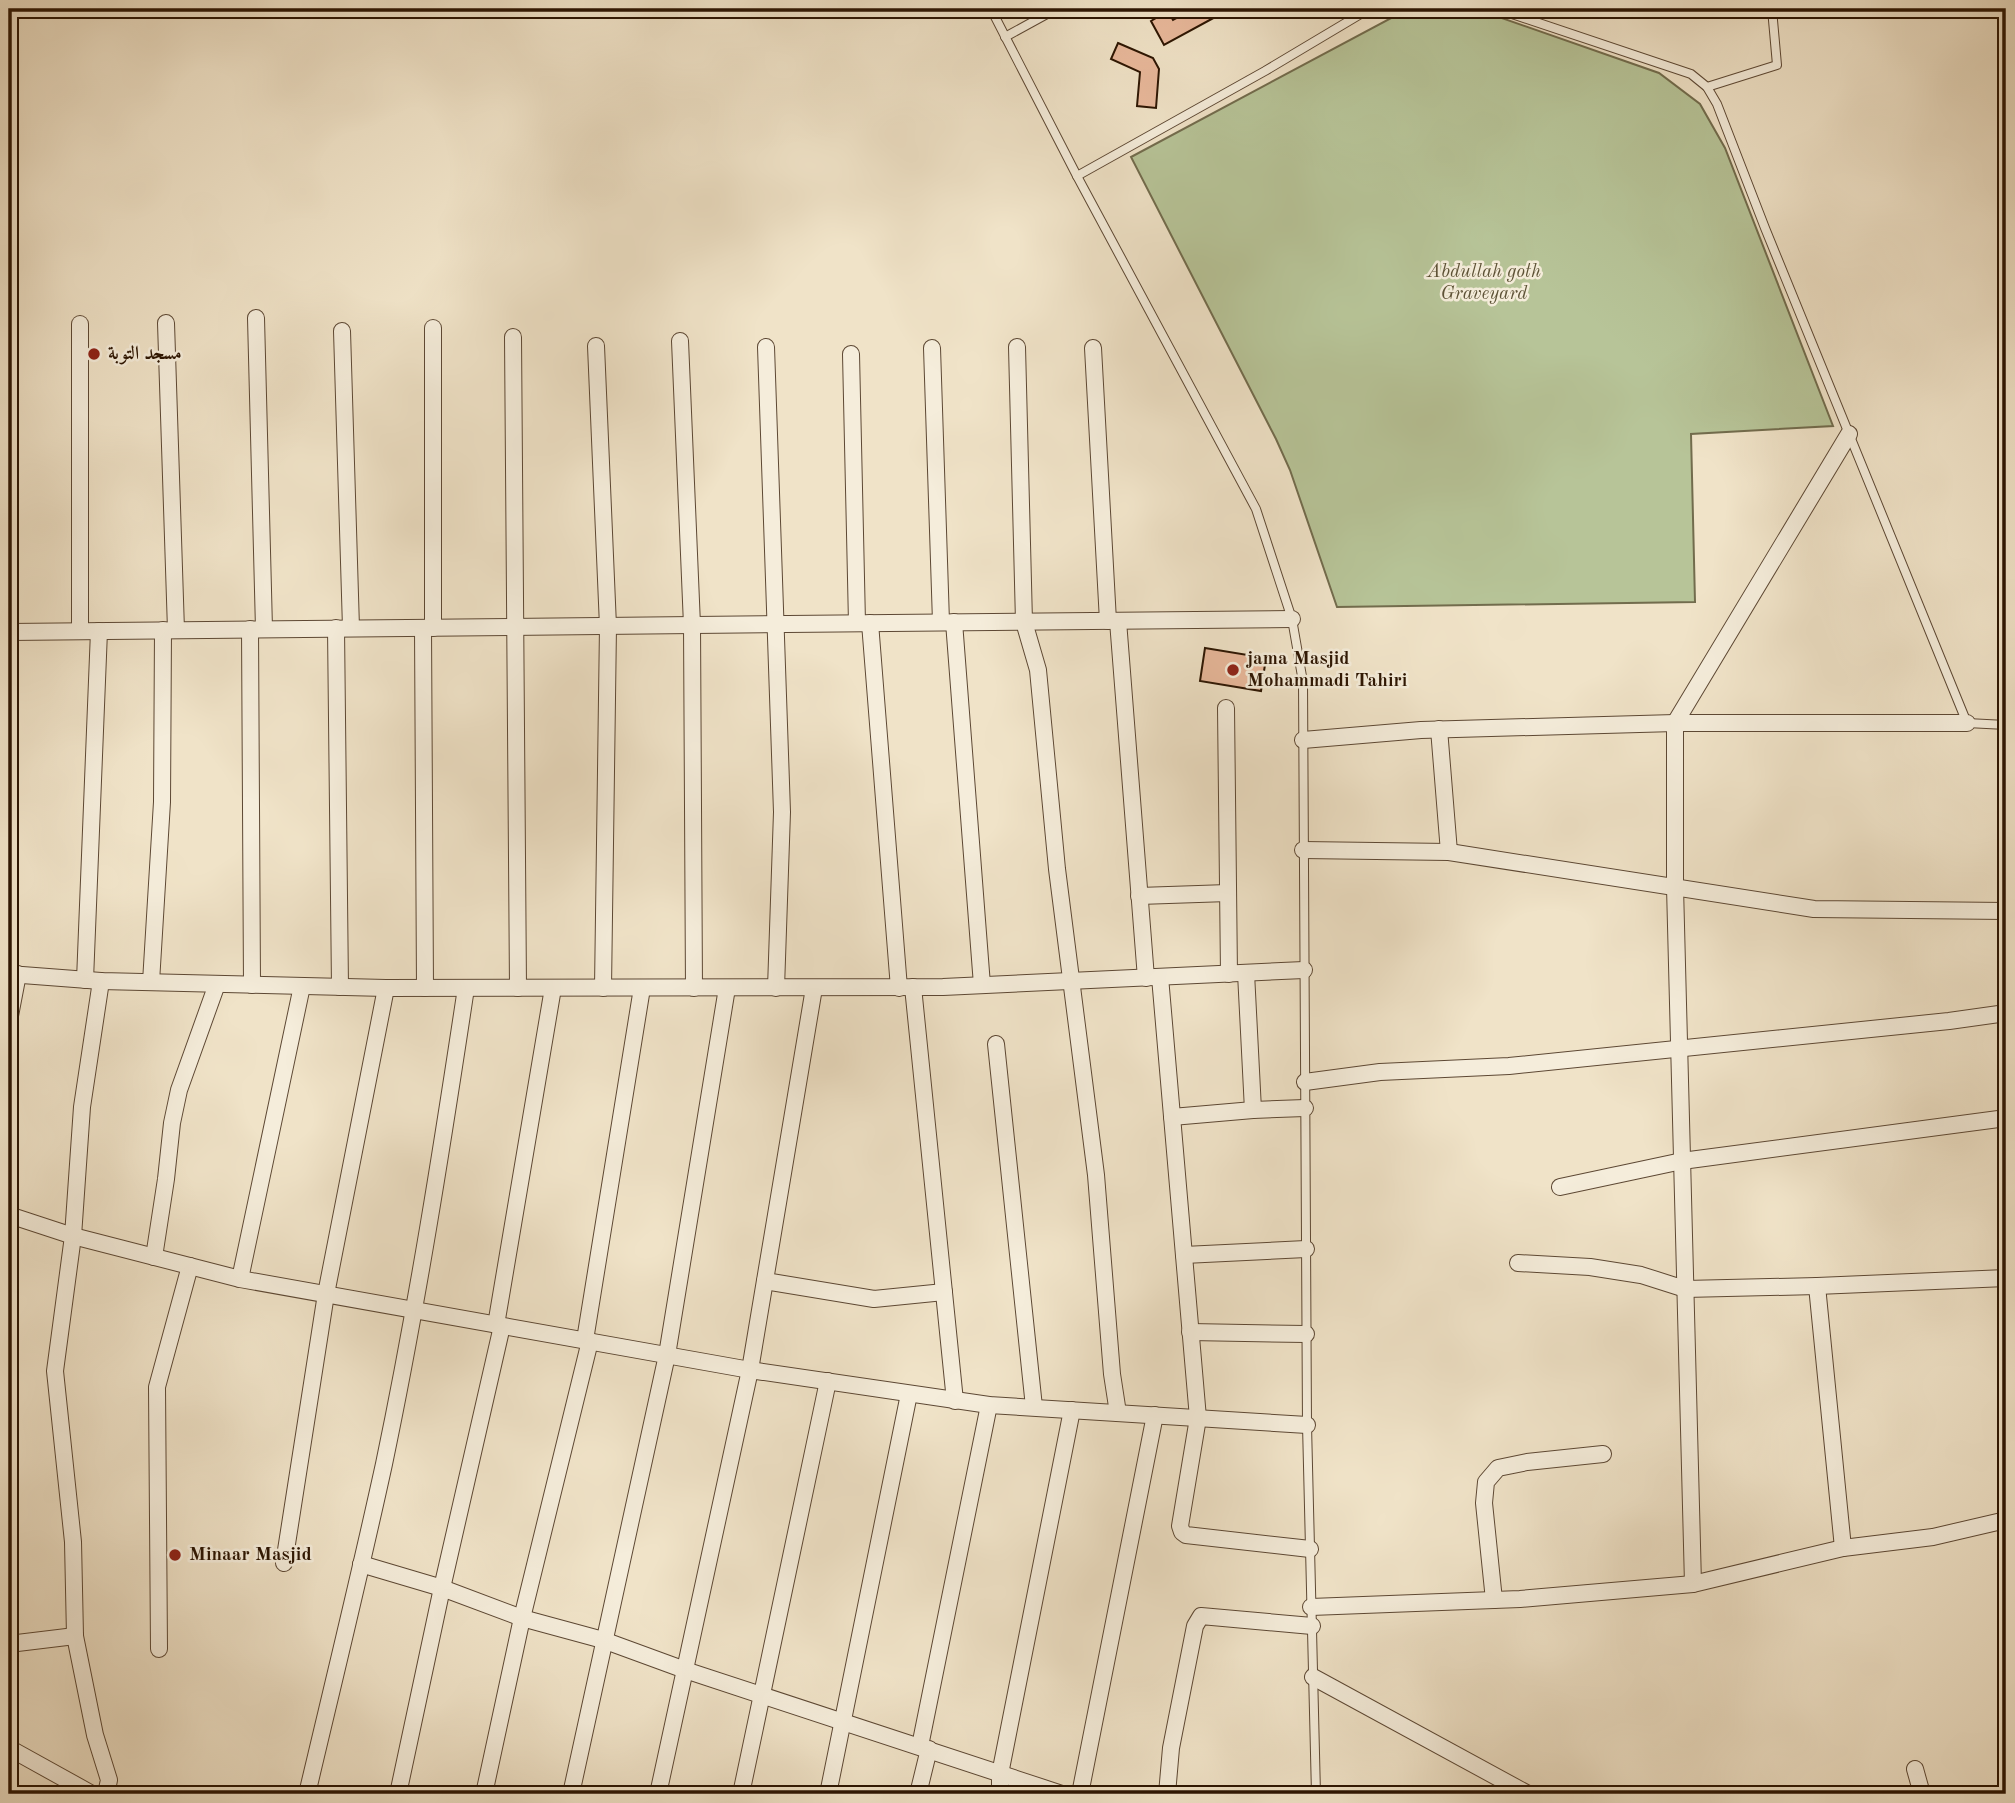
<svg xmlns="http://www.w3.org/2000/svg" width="2015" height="1803" font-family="'Old Standard TT',Amiri,serif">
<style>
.green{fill:#b7c498;stroke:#726c4d;stroke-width:2}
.building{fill:#e9b99c;stroke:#2c1502;stroke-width:2}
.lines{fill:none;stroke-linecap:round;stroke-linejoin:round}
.lane-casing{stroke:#5d4834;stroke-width:10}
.street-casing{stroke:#5d4834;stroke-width:18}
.lane{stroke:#f5eddb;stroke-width:8}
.street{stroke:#f5eddb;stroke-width:16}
.poi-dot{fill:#8f2418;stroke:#f5eddb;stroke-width:2.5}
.labels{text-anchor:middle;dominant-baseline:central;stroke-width:5;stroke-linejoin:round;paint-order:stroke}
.park-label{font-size:19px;font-style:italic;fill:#5d5236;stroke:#f5eddb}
.poi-label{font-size:19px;font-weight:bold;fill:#2c1502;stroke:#f5eddb;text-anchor:start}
</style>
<rect width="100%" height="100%" fill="#f0e3c8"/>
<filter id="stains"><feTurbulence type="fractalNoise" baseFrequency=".00286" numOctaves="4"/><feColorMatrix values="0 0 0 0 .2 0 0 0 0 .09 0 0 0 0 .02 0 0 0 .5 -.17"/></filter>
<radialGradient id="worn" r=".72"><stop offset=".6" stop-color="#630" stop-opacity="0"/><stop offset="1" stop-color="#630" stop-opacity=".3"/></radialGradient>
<path class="green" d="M1408 9H1476L1659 73 1700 104 1725 148 1833 426 1691 434 1695 602 1337 607 1290 470 1276 439 1131 157Z"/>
<g class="building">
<path d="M1193 9H1230L1164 45 1151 21 1168 11 1173 20Z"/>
<path d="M1118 43 1153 58 1159 69 1156 108 1137 106 1140 72 1111 59Z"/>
<path d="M1205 648 1266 658 1261 691 1200 681Z"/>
</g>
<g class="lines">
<g class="lane-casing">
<g id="lane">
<path d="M991 9 1077 176 1256 509 1292 619 1303 682 1307 1425 1316 1794"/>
<path d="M1497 9 1691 74 1707 87 1717 104 1765 228 1967 723 2006 725"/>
<path d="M1005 37 1056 9"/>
<path d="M1707 87 1777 65 1772 9"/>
<path d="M1077 176 1265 71 1369 9"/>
</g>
</g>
<g class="street-casing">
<g id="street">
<path d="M256 318 264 629"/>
<path d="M166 323 176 630"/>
<path d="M433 328V628"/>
<path d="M342 331 351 628"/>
<path d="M513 337 518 988"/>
<path d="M680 341 692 625 694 988"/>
<path d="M596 346 608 626 603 988"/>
<path d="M766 347 782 812 776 988"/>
<path d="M1017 347 1024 622 1038 670 1057 869 1096 1175 1112 1374 1118 1413"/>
<path d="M932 348 941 622"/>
<path d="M1093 348 1108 621"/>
<path d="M851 354 857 623"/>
<path d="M1118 621 1146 978"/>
<path d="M954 622 982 985"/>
<path d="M870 623 899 988"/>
<path d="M336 628 340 987"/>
<path d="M423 628 425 988"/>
<path d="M250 629 252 985"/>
<path d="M80 631V324"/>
<path d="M9 632 1292 619"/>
<path d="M1226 708 1229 974"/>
<path d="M1439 729 1449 852"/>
<path d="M1303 740 1421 730 1675 723H1967"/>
<path d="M1303 850 1449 852 1814 909 2006 911"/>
<path d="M1139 896 1228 893"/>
<path d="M1246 973 1253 1110"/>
<path d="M9 974 101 981 386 988 943 987 1304 970"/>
<path d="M1160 977 1198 1418 1180 1526 1182 1532 1186 1535 1310 1549"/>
<path d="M85 980 99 631"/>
<path d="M101 981 82 1107 73 1236 55 1371 73 1542 75 1636 95 1735 109 1780 106 1794"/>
<path d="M151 982 162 802 163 630"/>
<path d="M913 987 955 1401"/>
<path d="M9 1021 18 974"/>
<path d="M996 1044 1034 1407"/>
<path d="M1305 1082 1380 1072 1509 1066 1949 1021 2006 1013"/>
<path d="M1172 1117 1253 1110 1305 1108"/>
<path d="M1560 1187 1682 1161 2006 1118"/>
<path d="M9 1215 73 1236 240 1279 750 1370 989 1405 1307 1425"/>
<path d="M1184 1255 1306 1249"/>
<path d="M154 1257 166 1179 172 1123 179 1090 217 984"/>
<path d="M1518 1263 1590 1267 1641 1275 1685 1289 1817 1286 2006 1278"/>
<path d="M240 1279 302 986"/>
<path d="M765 1281 874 1299 944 1292"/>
<path d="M1817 1286 1843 1548"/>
<path d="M496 1325 553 988"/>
<path d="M1190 1332 1306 1334"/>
<path d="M585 1340 642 988"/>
<path d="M284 1563 326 1294 386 988"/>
<path d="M361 1564 442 1588 522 1618 603 1640 685 1670 1062 1794"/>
<path d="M1693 1584 1675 887V723L1849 434"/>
<path d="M1494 1600 1484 1503 1486 1482 1498 1468 1527 1462 1603 1454"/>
<path d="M1311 1607 1520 1599 1693 1584 1843 1548 1933 1537 2006 1520"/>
<path d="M9 1644 75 1636"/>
<path d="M159 1649 157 1387 190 1266"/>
<path d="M1313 1677 1528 1794"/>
<path d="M920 1746 989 1405"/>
<path d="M9 1748 92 1794"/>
<path d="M1915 1769 1922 1794"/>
<path d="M307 1794C333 1684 360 1574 384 1464 417 1306 442 1147 466 988"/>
<path d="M398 1794 442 1588 502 1326"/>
<path d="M484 1794 522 1618 590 1341"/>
<path d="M571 1794 667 1355 727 988"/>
<path d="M658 1794 750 1370 814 988"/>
<path d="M741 1794 828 1381"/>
<path d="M828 1794 909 1394"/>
<path d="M918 1794 929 1749"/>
<path d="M1000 1794V1774L1072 1410"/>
<path d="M1080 1794 1155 1415"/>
<path d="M1167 1794 1171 1748 1195 1626 1201 1616 1312 1626"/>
</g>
</g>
<use href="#lane" class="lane"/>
<use href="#street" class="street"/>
</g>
<g class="poi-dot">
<circle cx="94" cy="354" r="7"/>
<circle cx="1233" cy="670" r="7"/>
<circle cx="175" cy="1555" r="7"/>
</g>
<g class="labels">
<g class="park-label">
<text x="1484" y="272">Abdullah goth<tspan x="1484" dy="22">Graveyard</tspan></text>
</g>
<g class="poi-label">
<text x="108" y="354">مسجد التوبة</text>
<text x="1247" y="659">jama Masjid<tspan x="1247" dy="22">Mohammadi Tahiri</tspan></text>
<text x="189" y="1555">Minaar Masjid</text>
</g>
</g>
<rect width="2015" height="1803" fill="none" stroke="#f0e3c8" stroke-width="35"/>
<rect x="10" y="10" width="1994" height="1782" fill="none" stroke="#2c1502" stroke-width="3.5"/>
<rect x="18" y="18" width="1980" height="1768" fill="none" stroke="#2c1502" stroke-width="2"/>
<rect width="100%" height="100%" filter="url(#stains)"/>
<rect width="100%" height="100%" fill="url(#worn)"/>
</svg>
